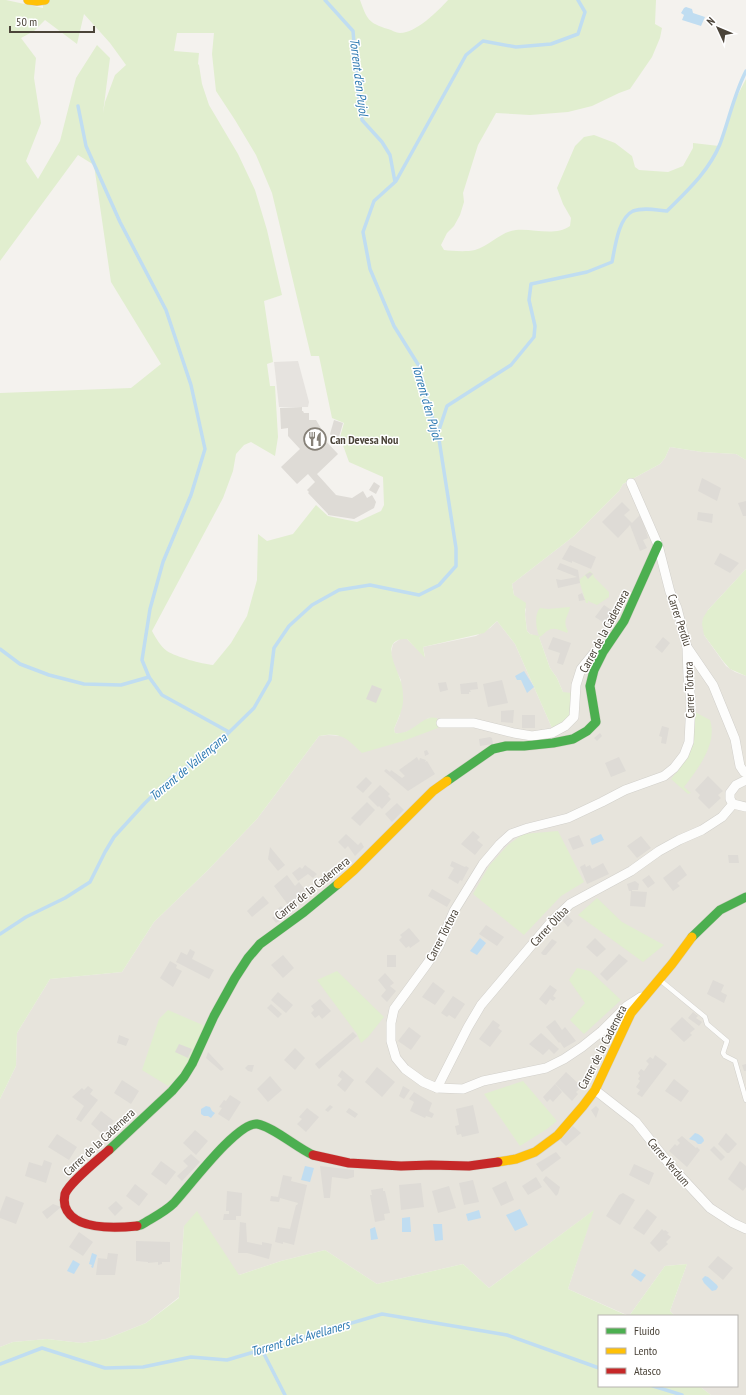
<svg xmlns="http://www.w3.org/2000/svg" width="746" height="1395" font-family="'PT Sans Narrow',sans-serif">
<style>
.residential{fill:#e7e4dc}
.green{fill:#e1eecf;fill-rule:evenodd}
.parking{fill:#e6e3df}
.water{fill:#c0ddf1}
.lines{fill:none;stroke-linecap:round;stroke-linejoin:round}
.stream{stroke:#c0ddf1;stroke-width:3.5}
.building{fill:#dedbd6}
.lane-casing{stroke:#d2d0cb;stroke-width:5.5}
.street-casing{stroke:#d2d0cb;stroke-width:10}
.fast-casing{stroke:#d3cfc5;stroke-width:10}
.slow-casing{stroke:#d3cfc5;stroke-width:10}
.jam-casing{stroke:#d3cfc5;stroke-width:10}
.lane{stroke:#fdfdfc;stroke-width:4.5}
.street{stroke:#fdfdfc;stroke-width:9}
.fast{stroke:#4caf50;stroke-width:9}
.slow{stroke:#ffc107;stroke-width:9}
.jam{stroke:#c62828;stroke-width:9}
.labels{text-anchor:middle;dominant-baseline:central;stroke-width:3;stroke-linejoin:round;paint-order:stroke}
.poi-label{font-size:12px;font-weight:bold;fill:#4b4439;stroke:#fff;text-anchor:start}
.street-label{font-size:12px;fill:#4b4439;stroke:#fff}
.water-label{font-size:13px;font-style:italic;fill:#2e7ab2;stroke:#fff}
</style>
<rect width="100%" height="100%" fill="#f4f2ee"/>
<path class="residential" d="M670 447 702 452 736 454 746 460V569L708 610 704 635 726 666 735 672 746 676V1395H711L699 1386H737V1316H675L670 1311 687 1264 665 1266 629 1316 568 1289 593 1211 489 1288 463 1264 377 1284 325 1250 281 1261 239 1275 184 1226 179 1297 146 1323 106 1339 82 1343 47 1339 13 1342 0 1347V1099L16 1066 17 1033 50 979 122 972 154 922 207 871 257 819 319 736 328 735 403 741 430 717 413 729 401 734 395 733 394 729 400 715 401 680 393 665 391 653 393 644 400 639H407L425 657 423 647 476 636 490 628 497 621 515 644 552 728 563 692 557 678 550 668 539 637 530 634 527 631 525 614 526 609 514 595 512 584 574 536 619 491 623 484 660 464 665 458Z"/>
<g class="green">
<path d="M0 0H6L43 8V0H360C367 19 368 23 388 29 392 30 396 33 400 33 416 33 438 11 448 0H656L655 24 662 28 660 38 652 57 630 89 619 93 592 106 568 112 530 115 496 113 478 145 463 193 464 202 460 215 454 226 447 233 441 245 444 250C452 251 467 252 475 250 490 246 500 232 516 230 533 228 554 237 570 226L571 218 563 204 557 188 575 146 584 137 594 135 615 143 632 156 635 167 639 170 668 172 683 166 693 148V143L719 146 732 106 746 79V460L736 454 702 452 670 447 665 458 660 464 623 484 619 491 574 536 512 584 514 595 526 603 525 614 527 631 530 634 539 636C536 628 534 614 540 608L548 609 570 607C568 617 562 621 568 631L567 633C560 630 554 626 547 631 544 633 542 636 539 637L550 668 557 678 563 692 571 693C570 712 573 722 552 728L515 644 497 621 484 633 423 647 425 658 407 639C380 638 395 665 400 679 402 684 403 691 403 697 404 708 398 719 394 729L395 733C411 735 419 720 430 718 433 717 435 718 437 718L438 728 403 741 362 753C346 738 342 732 319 736L257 819 207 871 154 922 122 972 50 979 17 1033 16 1066 0 1099V393L131 388 161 364 111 282 94 165 78 155 0 261ZM84 14 110 43 126 65 115 75 105 102 103 113 110 58 97 45 76 78 60 141 38 179 26 161 41 123 34 78 36 58 21 38 34 31 45 20 77 44ZM177 33H214L212 54 216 91 235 120 256 155 272 193 311 356H319L332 418 344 423 340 437 349 462 383 477 384 505 381 511 357 522 328 516 316 505 293 534 267 541 258 534 257 580 247 616 231 643 213 665C202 664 176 657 167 651 160 646 156 638 152 631L223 498 233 471 236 454 244 445 251 442 275 456 278 437 275 386H270L267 364 273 362 264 301 282 295 267 230 255 190 238 154 209 105 202 84 199 65 198 64 199 53 174 51Z"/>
<path d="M746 569V676L730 669 723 661 704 635 702 624 703 618 708 610Z"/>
<path d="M590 571 593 574 594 577 609 592V597L597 605 588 601V603H586L579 580Z"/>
<path d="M695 712 710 720C718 744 697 770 684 787L691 793 688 794 671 779 682 765Z"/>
<path d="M558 831 584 882 561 896 524 935 473 894 489 866 508 845 523 834Z"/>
<path d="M597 898 622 922 664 945 643 962 578 915Z"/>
<path d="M577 968 590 971 621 1000 584 1034 570 1020 585 1003 569 980Z"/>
<path d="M337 971 384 1017 368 1037 361 1043 357 1034 317 980Z"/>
<path d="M168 1010 205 1026 184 1071 168 1086 142 1070 159 1019Z"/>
<path d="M523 1081 557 1121 547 1129 520 1146 484 1094Z"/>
<path d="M594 1210 568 1289 628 1316H599V1386H699L711 1395H0V1347L13 1342 47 1339 82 1343 106 1339 146 1323 179 1298 184 1226 197 1211 239 1275 281 1261 325 1250 377 1284 463 1264 489 1288Z"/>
<path d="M687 1264 670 1311 675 1316H629L665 1266Z"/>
</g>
<path class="parking" d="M298 361 309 402 308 407H279L274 362Z"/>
<g class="water">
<path d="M686 7 692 9 693 13 705 17 701 26 682 20 684 15 681 13 684 8Z"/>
<path d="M524 671 534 687 527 693 521 680H517L515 676Z"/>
<path d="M601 834 604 840 592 845 590 839Z"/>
<path d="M480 938 486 943 477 955 470 951Z"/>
<path d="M206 1106 210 1107 212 1111 215 1113 211 1118 208 1116H204L201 1114V1109Z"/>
<path d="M695 1133C699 1134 704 1137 704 1141L701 1144H698L695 1141 689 1139Z"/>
<path d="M305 1166 314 1168 310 1182 301 1180Z"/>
<path d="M520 1209 528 1225 515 1231 506 1215Z"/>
<path d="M479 1210 481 1218 468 1221 466 1214Z"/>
<path d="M410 1217 411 1232H402V1218Z"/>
<path d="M433 1224H442L443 1240 435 1241Z"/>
<path d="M375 1227 378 1239 371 1240 370 1229Z"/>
<path d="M92 1253 97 1255 93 1268 91 1267 92 1265 89 1264Z"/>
<path d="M73 1260 80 1264 74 1274 67 1271Z"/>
<path d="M635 1269 646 1275 641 1282 631 1275Z"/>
<path d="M705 1276 708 1277 717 1285 718 1287 716 1290 712 1291 704 1283 702 1279Z"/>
</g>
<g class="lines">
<g class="stream">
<path d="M78 106 86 146 120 222 166 310 191 385 205 449 191 495 163 562 150 609 142 660 149 677 162 695 229 732"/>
<path d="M396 181 466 55 483 41 516 47 551 44 578 34 585 12 578 0"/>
<path d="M438 433 447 406 511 365 534 337 535 326 529 300 531 284 587 272 612 262C615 248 618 218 633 211 644 207 656 210 667 211 687 191 709 171 720 144 729 120 734 94 746 71"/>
<path d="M0 649 20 664 49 675 84 684 121 685 149 677"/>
<path d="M0 934 26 917 65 898 90 882 105 852 114 837 145 803 171 778 211 750 254 708 270 680 274 648 289 626 312 605 339 590 370 585 419 595 439 585 456 566V548L438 433 428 405 419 366 394 326 370 269 363 232 374 201 395 182 390 155 382 142 362 120 358 92 353 31 325 0"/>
<path d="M262 1350 285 1395"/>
<path d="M0 1364 42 1348 105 1368 143 1367 191 1357 227 1360 382 1314 507 1335 599 1368"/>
<path d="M653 1386 682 1395"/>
</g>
</g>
<g class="building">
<path d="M302 407V411H303L304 413H309V420H316L322 430 318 433 338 454 317 474 336 495 352 498 363 491 367 498 372 495 376 502 374 508 354 519 328 515V514L308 493 309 492 307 490 315 482 308 474 297 484 281 467 300 449 288 436V428L281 429 280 408Z"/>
<path d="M334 420 343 423 339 437 334 439 330 434Z"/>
<path d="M702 478 721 488 717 501 698 491Z"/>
<path d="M374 482 380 486 376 494 369 490Z"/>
<path d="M746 501V516H743L738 503Z"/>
<path d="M622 502 630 510 624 515 632 523 641 514 648 538 643 540 647 548 640 551 630 525 618 538 602 522Z"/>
<path d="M698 512 713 514 712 523 697 520Z"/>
<path d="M570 545 596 557 591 569 572 561V563L562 559Z"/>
<path d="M720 553 739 563 730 573 714 564Z"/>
<path d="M560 563 578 570 580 583 558 588 556 579 561 580 577 577 557 569Z"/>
<path d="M590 572 593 574 588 579 585 575Z"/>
<path d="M582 593 585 600 579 601 578 595Z"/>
<path d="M604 605 616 613 620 606 622 607 612 628 595 617Z"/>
<path d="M553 637 571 643 563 665 557 663 560 653 548 649Z"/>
<path d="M663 637 670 643 662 653 655 647Z"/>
<path d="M502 680 508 703 488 707 483 684Z"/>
<path d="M446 682 448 690 440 692 438 683Z"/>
<path d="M477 682 478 689 470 690 471 692H469V694H461L460 684Z"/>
<path d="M372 685 382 689 376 703 366 699Z"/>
<path d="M514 710 513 723 501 722V711Z"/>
<rect x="522" y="715" width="13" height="13"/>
<path d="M662 726 669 728 666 744 661 743 662 737 659 736Z"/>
<path d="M600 733 602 736 597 741 594 738Z"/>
<path d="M490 737 492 738 493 744 480 746 479 739Z"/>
<path d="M427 750 429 754 425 756 424 751Z"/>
<path d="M417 757 419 761 420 758 426 760 425 762 427 761 435 774 408 791 384 771 386 769 390 772 391 770 402 778 405 776 399 770Z"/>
<path d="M619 757 626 771 611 777 605 763Z"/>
<path d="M708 776 723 791 718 795 721 798 709 809 698 798 700 795 695 790Z"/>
<path d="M366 777 372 783 363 793 356 787Z"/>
<path d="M380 785 390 794 388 796 391 799 382 809 379 806 378 807 368 797Z"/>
<path d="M367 802 375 810 360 826 351 818Z"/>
<path d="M397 803 404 810 392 822 385 814Z"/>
<path d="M473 831 480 837 477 840 483 845 475 855 461 844Z"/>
<path d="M346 834 358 845 361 842 364 847 355 856 348 846 345 849 338 842Z"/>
<path d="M579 835 584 846 573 850 568 839Z"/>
<path d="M641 836 651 848 637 858 627 846Z"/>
<path d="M270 847 285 865 278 871 268 859Z"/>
<path d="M728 855H738L739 863H729Z"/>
<path d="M452 861 465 867 466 866 469 868 462 881 460 880 458 884 448 878 454 868 450 866Z"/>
<path d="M603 863 609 874 587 884 580 867 585 864 586 867 590 865 592 869Z"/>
<path d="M305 865 317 874 313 878 308 874 298 881 292 873 300 867 302 869Z"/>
<path d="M680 865 687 875 677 883 680 886 673 891 663 878Z"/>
<path d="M287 875 295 886 299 882 306 891 288 905 274 886Z"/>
<path d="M649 875 655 883 648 888 642 880Z"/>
<path d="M635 881 639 884 638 890H632V891L647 892 645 907 630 906 631 891H629L627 884Z"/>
<path d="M432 889 451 900 447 907 428 896Z"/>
<path d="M263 896 269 903 252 917 247 911Z"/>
<path d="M281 906 289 915 276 923 272 918 277 914 275 911Z"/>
<path d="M567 915 573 921 568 927 562 920Z"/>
<path d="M486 925 504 937 497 946 479 934Z"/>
<path d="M409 928 420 941 410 948 409 946 406 948 399 940 402 937 400 935Z"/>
<path d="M595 938 606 949 597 957 586 947Z"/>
<path d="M552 939 557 942 546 955H543L541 953Z"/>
<path d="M190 949 195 952 192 959 214 970 209 979 176 962 181 952 187 955Z"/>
<path d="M619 954 628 961 607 981 600 974Z"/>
<path d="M283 955 294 968 283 978 271 965Z"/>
<rect x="387" y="955" width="9" height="12"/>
<path d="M170 961 177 965 176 968 182 971 173 987 160 978Z"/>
<path d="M385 973 394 983 390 986 396 991 387 1002 381 996 386 990 378 980Z"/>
<path d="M713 980 724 985 721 992 727 995 724 1003 707 994Z"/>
<path d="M433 982 445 991 435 1005 422 997Z"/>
<path d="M550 985 557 990 553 996 556 998 553 1001 550 999 546 1005 539 999Z"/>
<path d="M278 992 293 1005 286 1013 271 1000Z"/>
<path d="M453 996 465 1004 455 1019 449 1015 447 1017 441 1013Z"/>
<path d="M320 999 331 1011 322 1019 319 1015 315 1018 311 1013 314 1010 311 1006Z"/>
<path d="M271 1004 282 1014 278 1018 267 1008Z"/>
<path d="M693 1012 698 1016 696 1018 702 1022 699 1026 688 1018Z"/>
<path d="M682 1017 695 1029 690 1033 692 1035 684 1042 670 1029Z"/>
<path d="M493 1020 500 1025 498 1028 502 1031 490 1047 479 1039Z"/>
<path d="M555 1020 562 1030 565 1027 576 1041 564 1048 560 1042 559 1043 546 1027Z"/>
<path d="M409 1027 421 1036 411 1050 398 1041Z"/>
<path d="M353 1032 357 1036 319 1069 315 1064Z"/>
<path d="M541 1033 559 1049 554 1054 549 1049 543 1055 529 1044Z"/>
<path d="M119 1035 129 1039 126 1046 117 1043Z"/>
<path d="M179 1044 192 1049 188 1058 175 1052Z"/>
<path d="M295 1048 305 1058 295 1070 284 1060Z"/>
<path d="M208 1052 224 1069 221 1071 206 1058Z"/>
<path d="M655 1055 667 1064 642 1097 637 1094 640 1090 636 1087 640 1081 638 1079 640 1076 638 1073 641 1069 644 1071 649 1064 646 1061 650 1057 653 1059Z"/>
<path d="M746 1064V1071H744L742 1065Z"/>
<path d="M248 1065H254L252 1072 248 1071 245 1068Z"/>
<path d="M377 1067 395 1082 382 1097 365 1082Z"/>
<path d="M342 1070 354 1080 345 1092 337 1085 342 1079 338 1076Z"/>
<path d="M566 1072 582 1087 576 1092 578 1094 572 1101 555 1084Z"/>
<path d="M270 1076 282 1090 268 1102 257 1089Z"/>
<path d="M674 1079 689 1091 681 1102 665 1091Z"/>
<path d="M122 1080 139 1091 131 1104 114 1093Z"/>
<path d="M555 1084 562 1092 553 1102 550 1099 547 1102 543 1097Z"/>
<path d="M88 1086 93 1090 90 1094 98 1100 81 1122 76 1119 84 1106 72 1097 82 1088 84 1090Z"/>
<path d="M403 1086 410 1090 404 1099 399 1096Z"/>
<path d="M414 1092 432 1103 429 1111 434 1114 432 1118 426 1116 425 1118 410 1111 414 1102 409 1099Z"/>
<path d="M230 1095 241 1102 229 1121 218 1114 222 1108 219 1107 224 1100 226 1101Z"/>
<path d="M330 1105 333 1107 328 1112 325 1110Z"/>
<path d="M473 1105 479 1133 462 1137 461 1134 457 1135 455 1126 459 1125 456 1109Z"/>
<path d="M596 1106 599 1109 596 1118 591 1110Z"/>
<path d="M307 1108 319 1117 306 1132 297 1124 302 1119 299 1117Z"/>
<path d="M349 1108 358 1114 355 1118 346 1112Z"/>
<path d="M101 1111 114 1121 109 1127 114 1131 108 1139 91 1124Z"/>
<path d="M573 1126 581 1133 566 1146 560 1140Z"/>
<path d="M195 1130 208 1141 196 1155 183 1143Z"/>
<path d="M726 1133 737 1144 729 1153H727L718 1144Z"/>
<path d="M57 1134 77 1147 69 1160 48 1147Z"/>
<path d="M682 1136 696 1148 697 1147 700 1150 687 1167 669 1151 675 1144 677 1146 680 1143 677 1140Z"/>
<path d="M714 1146 725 1157 721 1161 710 1150Z"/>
<path d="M556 1152 561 1158 542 1172 536 1164Z"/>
<path d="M191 1154 200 1162 182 1181 177 1176 188 1166 183 1161Z"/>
<path d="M44 1160 52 1163 46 1183 25 1176 29 1162 42 1166Z"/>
<path d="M161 1161 176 1172 166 1185 151 1174Z"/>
<path d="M740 1161 746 1166V1187L743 1191 728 1179Z"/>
<path d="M634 1164 654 1173 649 1185 629 1175Z"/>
<path d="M320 1166 354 1170V1177L347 1179 332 1177 330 1198H324Z"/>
<path d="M283 1175 292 1177 291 1181 307 1185 294 1245 283 1242V1244L275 1242 278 1227 290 1229 296 1205H297L298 1203 280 1198 279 1202 270 1201 271 1196 278 1197Z"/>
<path d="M546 1176 560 1187 558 1194 556 1196 543 1180Z"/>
<path d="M536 1177 542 1187 528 1195 522 1186Z"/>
<path d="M473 1180 479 1202 464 1205 459 1183Z"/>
<path d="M506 1181 514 1200 501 1206 492 1188Z"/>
<path d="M421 1183 424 1207 401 1210 399 1185Z"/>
<path d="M135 1184 148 1194 139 1206 126 1196Z"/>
<path d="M449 1186 456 1208 438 1213 432 1191Z"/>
<path d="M383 1188V1191H385L390 1213 384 1214 385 1220 375 1222 370 1195H372L371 1190Z"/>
<path d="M227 1191 242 1193 241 1216H236V1220H223L224 1214H229V1211H226Z"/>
<path d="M623 1193 635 1200 620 1225 606 1216 619 1195Z"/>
<path d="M6 1196 24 1203 16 1224 0 1218V1212Z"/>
<path d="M116 1201 123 1208 115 1216 108 1208Z"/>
<path d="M53 1204 61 1207 47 1219 42 1212Z"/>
<path d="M647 1209 657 1217 644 1235 633 1228Z"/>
<path d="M240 1222 246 1223 247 1242 262 1245V1242L272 1244 269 1259 247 1253H238Z"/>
<path d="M662 1229 664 1231 665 1230 669 1233 667 1234 671 1237 666 1242 668 1244 659 1252 650 1243Z"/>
<path d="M79 1232 93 1242 83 1256 69 1247Z"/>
<path d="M136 1241 170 1242V1262H162V1264L158 1265V1262L148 1263V1262L136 1261Z"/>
<path d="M108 1253 118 1254 115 1275H96L98 1258 107 1259Z"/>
<path d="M718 1256 733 1268 723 1280 708 1267Z"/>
</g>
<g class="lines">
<g class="lane-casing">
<path id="lane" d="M660 980 705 1017 707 1024 727 1041 723 1053 725 1056 735 1061 746 1100"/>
</g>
<g class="street-casing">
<g id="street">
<path d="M631 483 658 545 670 592 677 608 687 647 713 685 735 739 740 766 744 772 746 773"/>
<path d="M441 723H474L514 733 532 736 552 733 565 726 574 717 576 685 581 669 594 653 604 650"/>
<path d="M746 780 736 785 730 793V799L733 804 746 807"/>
<path d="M641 997 627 1006 602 1031 582 1047 564 1059 546 1068 483 1081 463 1089 437 1088 423 1082 405 1069 396 1058 391 1041V1023L394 1009 427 964 439 946 454 911 483 864 500 844 511 834 528 828 568 818 602 802 625 790 664 776 674 768 684 755 689 742 691 702 688 676 687 647"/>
<path d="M437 1088 468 1027 481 1005 552 921 570 904 631 871 659 851 679 840 702 830 722 817 733 804"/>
<path d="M595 1090 636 1122 670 1165 710 1208 733 1223 746 1229"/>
</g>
</g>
<g class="fast-casing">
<g id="fast">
<path d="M447 781 493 749 506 746H524L553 743 573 739 587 731 596 722 590 686 594 670 603 652 624 621 658 545"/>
<path d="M692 937 720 910 746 897"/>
<path d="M109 1150 172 1091 184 1077 192 1064 214 1016 235 978 248 958 260 944 304 912 338 884"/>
<path d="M137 1226 141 1225C152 1218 165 1212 174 1203 189 1187 237 1122 257 1124 272 1126 297 1148 313 1155"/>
</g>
</g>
<g class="slow-casing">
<g id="slow">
<path d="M28 0 37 1 45 0"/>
<path d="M338 884 354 870 433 791 447 781"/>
<path d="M498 1162 516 1159 535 1152 558 1135 583 1106 595 1090 631 1013 672 964 692 937"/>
</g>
</g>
<g class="jam-casing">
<g id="jam">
<path d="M109 1150C99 1159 69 1183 65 1194 64 1198 64 1202 65 1206 73 1231 117 1228 137 1226"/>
<path d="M313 1155 349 1163 401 1166 431 1165 469 1166 498 1162"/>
</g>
</g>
<use href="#lane" class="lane"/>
<use href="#street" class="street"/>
<use href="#fast" class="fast"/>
<use href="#slow" class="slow"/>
<use href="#jam" class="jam"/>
</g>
<defs>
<g id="restaurant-ring" transform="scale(1.15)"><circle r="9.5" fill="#fff" stroke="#868178" stroke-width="1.5"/><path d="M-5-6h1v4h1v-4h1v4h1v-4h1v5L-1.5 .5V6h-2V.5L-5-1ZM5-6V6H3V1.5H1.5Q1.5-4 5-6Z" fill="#868178"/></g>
</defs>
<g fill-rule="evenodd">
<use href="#restaurant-ring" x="315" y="439"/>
</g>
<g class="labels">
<g class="poi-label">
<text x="330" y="439">Can Devesa Nou</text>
</g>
<g class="street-label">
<text transform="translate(680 620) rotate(72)">Carrer Perdiu</text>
<text transform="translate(604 631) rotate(-62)">Carrer de la Cadernera</text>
<text transform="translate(689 690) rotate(-92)">Carrer Tórtora</text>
<text transform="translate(312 888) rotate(-39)">Carrer de la Cadernera</text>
<text transform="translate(549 926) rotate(-47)">Carrer Òliba</text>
<text transform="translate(442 935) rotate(-63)">Carrer Tórtora</text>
<text transform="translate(602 1047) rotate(-63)">Carrer de la Cadernera</text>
<text transform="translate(99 1142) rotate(-43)">Carrer de la Cadernera</text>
<text transform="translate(669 1162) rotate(50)">Carrer Verdum</text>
</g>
<g class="water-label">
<text transform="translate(359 77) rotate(83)">Torrent d'en Pujol</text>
<text transform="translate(427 402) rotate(74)">Torrent d'en Pujol</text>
<text transform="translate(188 767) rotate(-40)">Torrent de Vallençana</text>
<text transform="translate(300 1338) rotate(-16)">Torrent dels Avellaners</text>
</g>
</g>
<rect x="598" y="1315" width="140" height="72" fill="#ffffff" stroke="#b7b4b0"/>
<rect x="606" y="1328" width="20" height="6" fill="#4caf50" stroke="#b7b4b0"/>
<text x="634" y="1335" font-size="12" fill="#4b4439">Fluido</text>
<rect x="606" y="1348" width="20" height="6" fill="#ffc107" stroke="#b7b4b0"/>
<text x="634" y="1355" font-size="12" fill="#4b4439">Lento</text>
<rect x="606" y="1368" width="20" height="6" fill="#c62828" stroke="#b7b4b0"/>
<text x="634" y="1375" font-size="12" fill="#4b4439">Atasco</text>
<g transform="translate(718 28) rotate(314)" stroke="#ffffff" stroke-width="3" paint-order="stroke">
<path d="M0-3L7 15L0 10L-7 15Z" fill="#4b4439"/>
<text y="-6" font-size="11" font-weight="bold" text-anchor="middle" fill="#4b4439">N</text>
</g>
<path d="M10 26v6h84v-6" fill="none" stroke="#4b4439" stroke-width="2"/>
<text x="16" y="26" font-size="12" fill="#4b4439" stroke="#ffffff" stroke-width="3" paint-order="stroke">50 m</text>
</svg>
